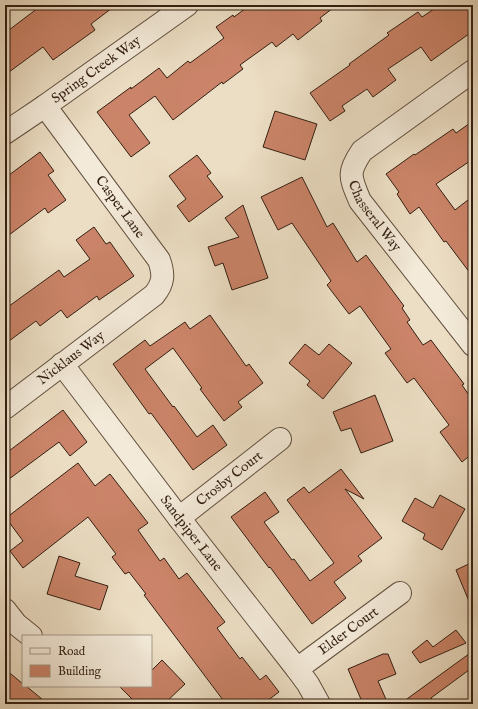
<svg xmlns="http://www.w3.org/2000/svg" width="478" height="709" font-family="'IM FELL English',serif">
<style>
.building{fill:#cb8469;stroke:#331f12}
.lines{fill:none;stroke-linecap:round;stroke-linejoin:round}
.minor-casing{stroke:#614f3e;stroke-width:24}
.minor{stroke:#f3ead9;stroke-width:22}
.labels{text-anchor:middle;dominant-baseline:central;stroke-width:3.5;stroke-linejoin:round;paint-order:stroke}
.street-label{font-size:14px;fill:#331f12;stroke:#f3ead9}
</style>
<rect width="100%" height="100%" fill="#ecdec4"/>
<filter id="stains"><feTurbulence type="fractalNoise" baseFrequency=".005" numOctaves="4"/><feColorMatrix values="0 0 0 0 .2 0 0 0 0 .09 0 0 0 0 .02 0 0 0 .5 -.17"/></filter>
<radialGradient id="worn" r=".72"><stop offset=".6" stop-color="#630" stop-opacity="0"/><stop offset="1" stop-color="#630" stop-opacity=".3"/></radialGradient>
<g class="building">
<path d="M42 5H116L91 24 95 30 53 60 43 47 5 75V33Z"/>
<path d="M250 5H337L320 18 322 21 298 40 293 34 276 47 272 42 240 65 243 69 223 84 222 82 173 120 155 96 129 115 150 143 131 157 97 112 131 87V89L159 68 167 78 188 61 190 63 224 38 216 27 233 15 234 17Z"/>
<path d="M440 5H473V31L431 61 421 47 388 69 396 80 373 97 367 89 342 106 345 111 330 121 310 93 350 65 349 64 389 35 387 33 418 12 422 17Z"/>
<path d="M275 111 317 124 305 160 263 147Z"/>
<path d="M473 121V159L436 184 455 210 468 200 473 208V277L446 241 444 242 419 207 410 214 397 194 399 192 386 174 414 154 415 155 453 129 456 133Z"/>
<path d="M40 152 54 171 48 175 66 200 48 213 45 208 5 238V178Z"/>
<path d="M197 155 211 173 207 176 223 197 189 222 177 206 186 199 169 176Z"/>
<path d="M302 177 327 227 333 223 357 262 366 255 404 306 402 308 410 320 407 322 423 345 431 340 464 384 462 385 473 401V453L462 462 440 432 449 425 414 378 407 383 385 353 391 349 360 306 349 314 327 285 331 281 292 223 278 230 261 197Z"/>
<path d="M243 205 268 278 232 290 223 263 215 266 208 247 239 237 225 218Z"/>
<path d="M94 227 106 244 110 242 134 276 99 300 97 296 67 318 61 310 40 326 36 321 5 344V309L59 270 64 277 90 259 76 240Z"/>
<path d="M210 315 246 366 249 364 263 383 238 402 242 407 224 421 200 389 202 388 173 348 145 369 173 407 174 406 197 437 213 425 227 445 193 470 151 413 149 414 113 364 145 340 150 346 185 322 190 329Z"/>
<path d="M305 344 319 355 329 344 352 363 323 399 307 385 310 381 289 363Z"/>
<path d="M375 395 393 441 361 453 351 428 341 431 333 412Z"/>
<path d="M63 410 87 442 70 456 59 442 5 482V454Z"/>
<path d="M78 463 95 486 110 474 148 523 138 530 160 561 164 558 179 579 187 573 225 622 217 628 240 659 242 657 260 680 266 675 279 692 263 704H226L144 595 146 594 129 572 125 574 112 557 116 554 88 517 23 568 10 551 23 541 6 518Z"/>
<path d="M341 469 364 499 345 489 382 538 358 556 362 561 334 582 346 598 312 624 270 567 269 568 231 517 265 492 279 512 264 522 292 560 294 559 310 581 334 563 287 500 304 487 309 493Z"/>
<path d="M440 495 465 509 442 550 423 539 425 534 402 521 415 498 433 508Z"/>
<path d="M59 556 80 563 75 576 108 586 100 610 47 594Z"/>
<path d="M473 562V611L456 570Z"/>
<path d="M456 630 466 643 420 663 412 652 427 640 433 647Z"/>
<path d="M473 651V667L431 698 435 704H400Z"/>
<path d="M383 654H388L396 674 378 681 388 704H363L348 669Z"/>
<path d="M162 660 185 684 164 704H137L119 686H151V671Z"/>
<path d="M5 669 23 684V686H26L48 704H5Z"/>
</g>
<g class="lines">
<g class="minor-casing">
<g id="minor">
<path id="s1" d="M473 71 362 151C347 173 350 177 360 201L473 345"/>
<path id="s2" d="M5 133 45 106 187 5"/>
<path id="s3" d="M62 364 179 518 297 669 308 684 319 704"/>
<path id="s4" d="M5 408 154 295C164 283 164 274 159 260L45 106"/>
<path id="s5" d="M179 518 280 439"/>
<path d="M5 610 16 624 31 636"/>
<path id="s6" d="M297 669 400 593"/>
</g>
</g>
<use href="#minor" class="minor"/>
</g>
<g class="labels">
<g class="street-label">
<text stroke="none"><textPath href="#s2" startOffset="111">Spring Creek Way</textPath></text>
<text transform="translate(120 207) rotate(54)">Casper Lane</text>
<text stroke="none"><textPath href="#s1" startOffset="211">Chasseral Way</textPath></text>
<text stroke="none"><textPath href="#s4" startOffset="83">Nicklaus Way</textPath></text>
<text stroke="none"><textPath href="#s5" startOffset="64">Crosby Court</textPath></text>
<text stroke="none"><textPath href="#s3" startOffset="213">Sandpiper Lane</textPath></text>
<text stroke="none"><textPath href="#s6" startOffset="64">Elder Court</textPath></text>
</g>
</g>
<rect width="478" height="709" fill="none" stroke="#ecdec4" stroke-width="20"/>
<rect x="6" y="6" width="466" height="697" fill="none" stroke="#331f12" stroke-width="2"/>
<rect x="10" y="10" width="458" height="689" fill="none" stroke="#331f12"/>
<rect x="22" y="635" width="130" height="52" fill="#f3ead9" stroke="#a69989"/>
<rect x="30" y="648" width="20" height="6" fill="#f3ead9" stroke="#a69989"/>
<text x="58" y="655" font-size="12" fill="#331f12">Road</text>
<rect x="30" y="665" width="20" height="12" fill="#cb8469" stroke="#a69989"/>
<text x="58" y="675" font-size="12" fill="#331f12">Building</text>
<rect width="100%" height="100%" filter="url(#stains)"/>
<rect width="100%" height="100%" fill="url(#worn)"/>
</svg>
